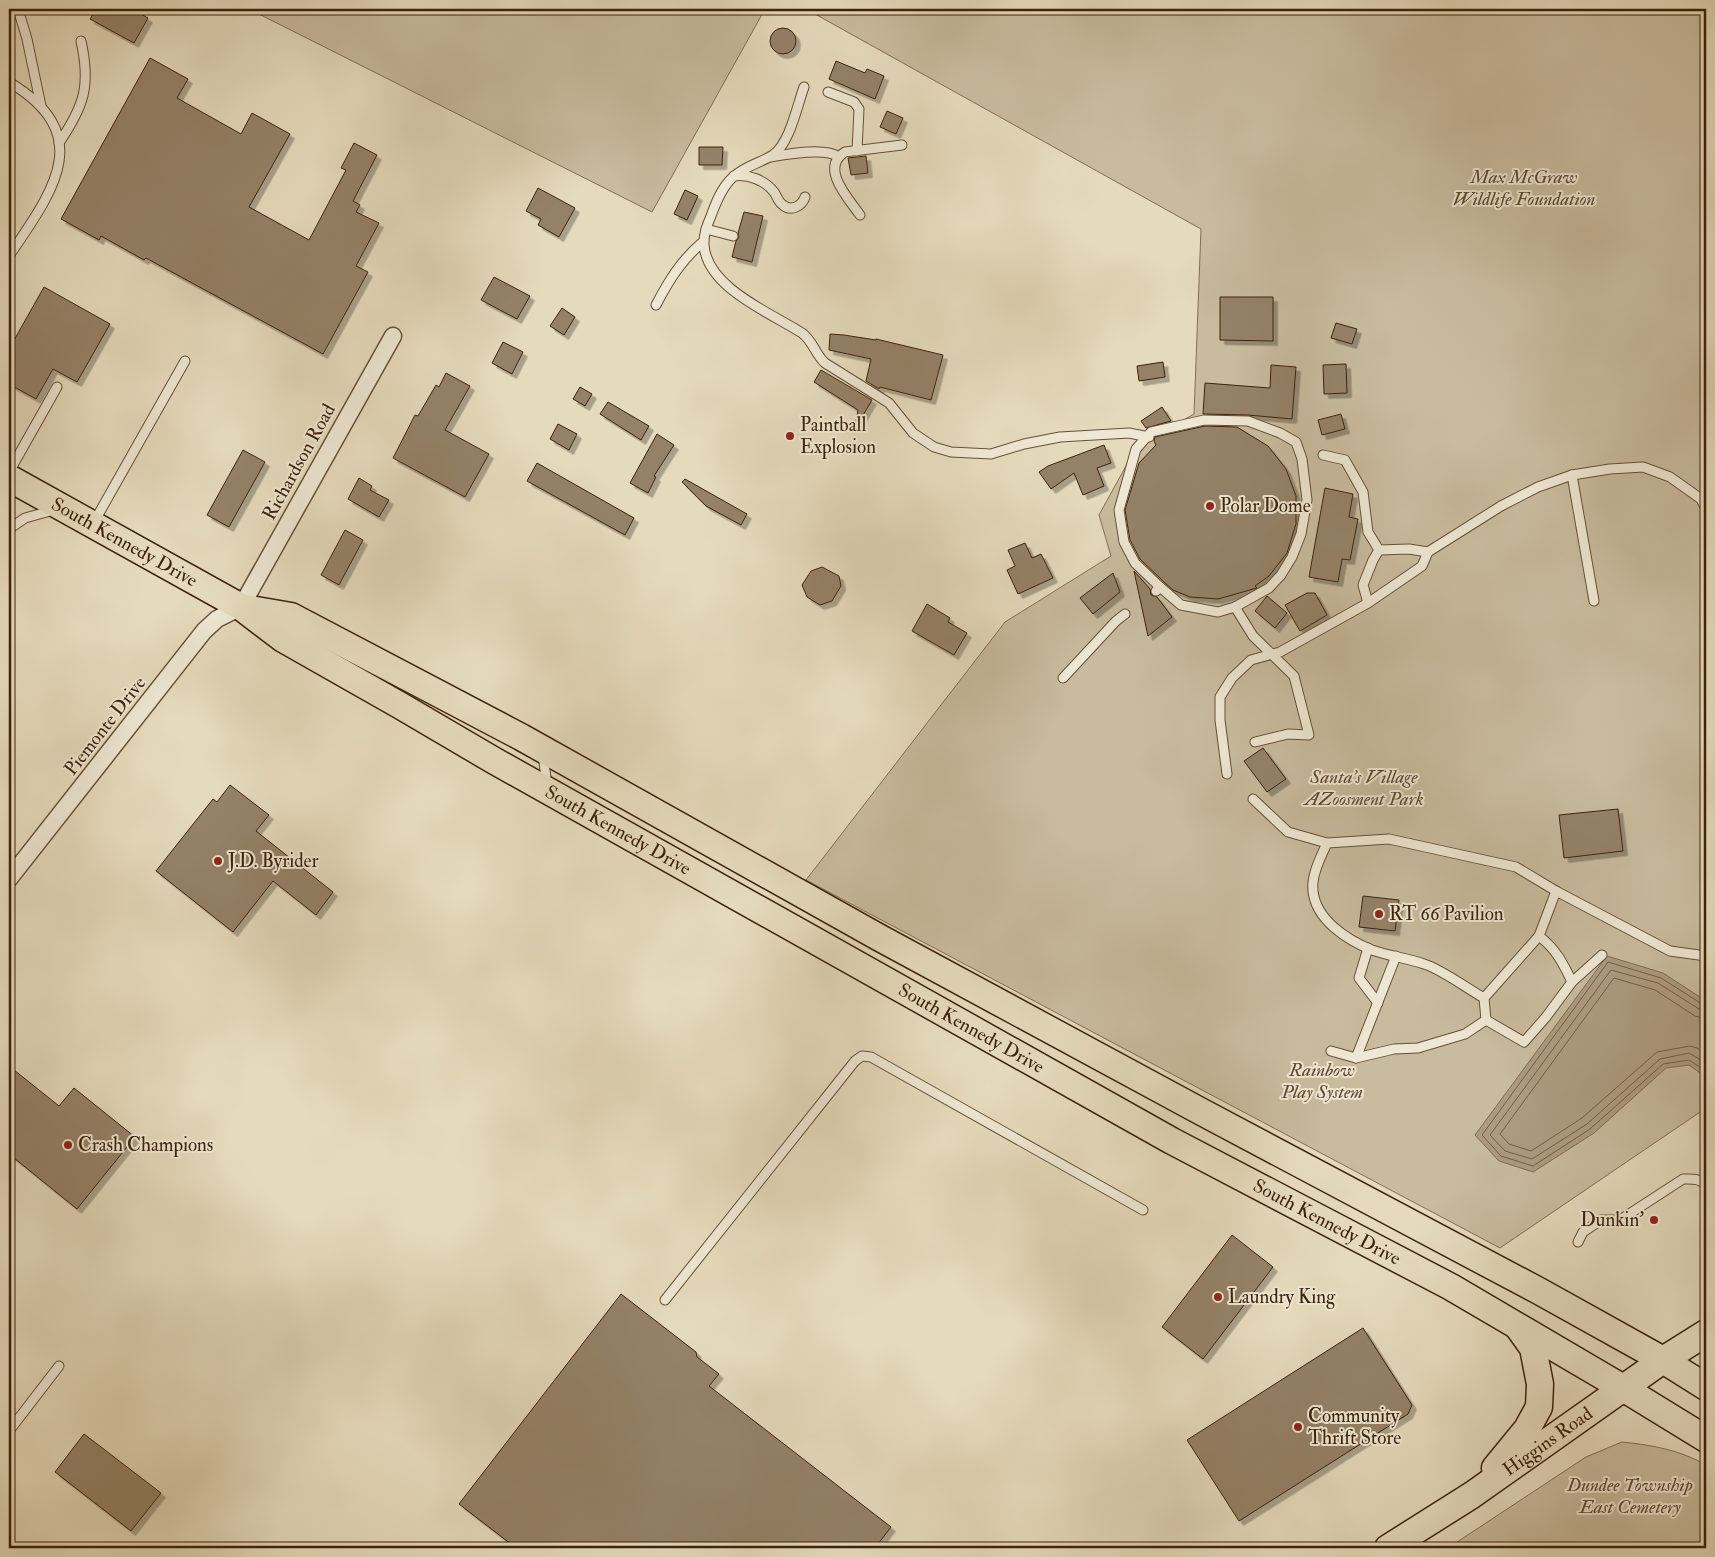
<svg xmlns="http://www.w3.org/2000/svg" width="1715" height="1557" font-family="'IM FELL Double Pica',serif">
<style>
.green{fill:#c8bb9e;stroke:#826e54}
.water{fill:#ac9b7f;stroke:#806b50}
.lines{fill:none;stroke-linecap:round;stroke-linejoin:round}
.shore{stroke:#745e44;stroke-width:1}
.building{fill:#948267;stroke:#3d220a;filter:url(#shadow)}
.lane-casing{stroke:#675036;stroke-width:11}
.street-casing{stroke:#675036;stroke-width:19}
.primary-casing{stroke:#3d220a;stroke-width:29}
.lane{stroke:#eee7d3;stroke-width:9}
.street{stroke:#eee7d3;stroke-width:16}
.primary{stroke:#e5dabc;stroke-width:26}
.poi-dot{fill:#8f2418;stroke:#eee7d3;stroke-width:2}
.labels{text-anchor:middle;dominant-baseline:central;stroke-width:4;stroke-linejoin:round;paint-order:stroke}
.park-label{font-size:19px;font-style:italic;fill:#60482f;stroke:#eee7d3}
.poi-label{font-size:19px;fill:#3d220a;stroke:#eee7d3;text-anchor:start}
.street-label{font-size:19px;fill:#3d220a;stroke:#eee7d3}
</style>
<defs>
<filter id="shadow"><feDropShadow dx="4.5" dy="4.5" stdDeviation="0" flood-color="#0004"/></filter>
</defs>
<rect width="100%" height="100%" fill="#e5dabc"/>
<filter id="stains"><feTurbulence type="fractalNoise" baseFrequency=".004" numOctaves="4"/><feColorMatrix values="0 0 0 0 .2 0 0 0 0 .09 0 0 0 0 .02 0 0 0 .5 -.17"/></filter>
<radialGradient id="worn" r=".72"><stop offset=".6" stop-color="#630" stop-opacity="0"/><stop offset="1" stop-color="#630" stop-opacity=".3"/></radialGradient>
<g class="green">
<path d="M249 9H765L652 212Z"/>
<path d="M806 9H1706V1108L1500 1248 806 880 1005 622 1111 556 1099 515 1137 446 1194 414 1201 229Z"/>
<path d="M1622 1442C1652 1445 1680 1450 1706 1465V1548H1448L1586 1457Z"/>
</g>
<path class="water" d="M1607 956 1663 973 1706 1001V1077L1689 1065 1666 1068 1594 1133 1533 1172 1499 1161 1475 1135Z"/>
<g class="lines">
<g class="shore">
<path d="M1706 1005 1702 1004 1661 978 1608 962 1482 1135 1501 1156 1533 1166 1590 1129 1663 1064 1689 1060 1706 1071"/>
<path d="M1706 1011 1699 1009 1658 983 1611 970 1490 1135 1505 1151 1532 1159 1587 1124 1660 1059 1689 1053 1706 1063"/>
<path d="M1706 1019 1695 1016 1655 990 1614 978 1500 1134 1509 1144 1531 1151 1582 1118 1657 1052 1690 1046 1697 1048 1706 1054"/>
</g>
</g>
<g class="building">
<path d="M96 9H132L148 18 134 43 90 19Z"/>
<circle cx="783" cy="41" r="13"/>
<path d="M150 58 188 79 177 98 241 134 252 113 290 134 249 207 309 240 346 170 341 168 354 143 377 155 353 201 360 205 356 212 379 223 356 266 368 272 323 354 146 258 144 260 101 236 99 240 61 219Z"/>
<path d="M836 61 865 73 867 69 884 76 875 99 829 79Z"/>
<path d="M887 111 903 118 896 134 880 127Z"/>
<path d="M699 147H723L722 165H699Z"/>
<path d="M866 156 868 173 851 175 848 158Z"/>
<path d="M538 188 575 208 559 237 538 225 541 219 526 211Z"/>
<path d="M685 190 698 196 687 220 674 214Z"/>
<path d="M744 212 763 216 752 262 732 257 736 241 739 237 738 233Z"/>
<path d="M494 277 530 296 517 319 481 300Z"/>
<path d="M44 287 110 324 77 382 53 369 36 399 9 384V349Z"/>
<path d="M1220 297H1273V341L1220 340Z"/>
<path d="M562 308 575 317 564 335 550 326Z"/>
<path d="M1336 323 1357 329 1352 344 1331 338Z"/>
<path d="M830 334 844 335 876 340V339L943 355 931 400 880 387 879 389 866 381 871 359 829 350Z"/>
<path d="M503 342 523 352 512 374 492 363Z"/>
<path d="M1163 362 1165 377 1139 381 1137 366Z"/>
<path d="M1346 364 1347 393 1324 394 1323 365Z"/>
<path d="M1271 365 1296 367 1292 419 1248 415 1203 414 1205 383 1270 388Z"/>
<path d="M821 370 872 400 859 422 856 421 858 410 814 382Z"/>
<path d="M446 373 470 386 445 430 489 454 465 497 393 458 415 415 418 416 436 385 439 387Z"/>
<path d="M580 387 592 394 585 406 573 399Z"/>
<path d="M608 402 649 426 641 440 600 414Z"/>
<path d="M1162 407 1171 421 1146 428 1141 421Z"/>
<path d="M1341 414 1345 429 1322 435 1318 420Z"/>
<path d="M558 424 577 434 569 450 550 439Z"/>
<path d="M1205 426 1237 427 1268 446 1286 469 1296 496V524L1287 553 1269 576 1255 586 1257 588 1218 599 1190 597 1173 590 1164 582 1140 559 1130 540 1125 510 1139 463 1156 445 1154 441 1155 437Z"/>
<path d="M657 434 674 445 654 476 656 477 648 493 630 483Z"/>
<path d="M1104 445 1111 463 1097 468 1104 486 1083 495 1074 473 1051 489 1039 472 1048 466Z"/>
<path d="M243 450 265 462 229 527 207 515Z"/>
<path d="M537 463 634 518 625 535 527 481Z"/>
<path d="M359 478 372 486 370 490 389 500 379 517 348 499Z"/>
<path d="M685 479 747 514 741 525 706 506 682 482Z"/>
<path d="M1325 488 1353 494 1349 517 1358 519 1350 560 1342 559 1338 582 1309 577Z"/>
<path d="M345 530 363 540 339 585 321 575Z"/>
<path d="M1025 543 1032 558 1041 554 1053 578 1018 594 1007 570 1015 566 1008 550Z"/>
<path d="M822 567 839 576 841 586 832 601 820 605 807 597 802 585 811 571Z"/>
<path d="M1134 571 1150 589 1151 595 1157 597 1172 617 1148 636Z"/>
<path d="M1113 573 1120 592 1093 614 1080 598Z"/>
<path d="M1307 593H1315L1327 615 1300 631 1285 605Z"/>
<path d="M1267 596 1287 613 1275 628 1255 611Z"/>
<path d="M927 604 950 618 948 622 967 633 954 655 912 631Z"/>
<path d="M1263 748 1286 779 1267 792 1244 761Z"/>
<path d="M230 785 269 815 256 831 333 892 316 915 273 881 233 932 156 871 213 799 217 802Z"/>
<path d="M1618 809 1623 851 1564 858 1559 815Z"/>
<path d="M1363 896 1399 900 1395 931 1359 927Z"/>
<path d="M9 1066 59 1106 74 1088 135 1137 77 1209 9 1154Z"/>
<path d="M1232 1235 1273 1267 1203 1359 1162 1327Z"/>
<path d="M621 1294 696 1352 697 1357 719 1374 709 1386 891 1527 875 1548H516L459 1504Z"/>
<path d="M1363 1328 1412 1405 1408 1414 1239 1521 1187 1440Z"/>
<path d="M84 1434 161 1493 131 1531 55 1472Z"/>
</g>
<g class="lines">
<g class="lane-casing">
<g id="lane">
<path d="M18 9 27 39 41 106"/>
<path d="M9 82C97 135 53 191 9 256"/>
<path d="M804 87C797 106 790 143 773 155 760 163 745 166 733 177 722 187 716 202 711 216 707 225 703 235 704 245 707 288 771 313 802 333 813 341 815 354 825 363L889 403 913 433 934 447 951 452 991 454 1024 444 1060 437 1129 433 1149 437"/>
<path d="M828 92 854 102 859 109 857 151"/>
<path d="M59 143C84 106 91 86 81 41"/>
<path d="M771 157C788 154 825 147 839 157"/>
<path d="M734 176C748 174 765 180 774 192 777 196 778 202 783 205 791 212 802 206 805 197"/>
<path d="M860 215C849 199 819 168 845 152L902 145"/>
<path d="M706 229 733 236"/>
<path d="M656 305C669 280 682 259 704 241"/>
<path d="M1323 455 1345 460 1363 492 1368 532 1379 550"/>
<path d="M9 472 57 387"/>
<path d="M1572 475 1594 601"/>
<path d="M94 522 185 361"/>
<path d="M9 529 25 518 54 510"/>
<path d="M1379 550 1409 549 1428 552"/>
<path d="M1160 587 1135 563 1124 542 1119 510 1136 449 1151 432 1204 420 1248 421 1280 433 1296 442 1302 459 1307 500 1301 534 1292 557 1281 575 1269 588 1235 607"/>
<path d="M1156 591 1160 587 1181 605 1218 612 1235 607 1253 636 1294 676 1309 735 1288 734 1255 742"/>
<path d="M1368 603 1363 585 1373 560 1379 550"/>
<path d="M1063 678 1116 621 1125 614"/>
<path d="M543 754 547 786"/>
<path d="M1227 774 1220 720V697L1232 678 1251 660 1280 652 1368 603 1422 566 1428 552 1501 506 1538 487 1572 475 1610 469 1643 467 1670 477 1701 499 1706 509"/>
<path d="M1253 799 1288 832 1327 843 1389 839 1516 867 1556 891 1670 951 1706 956"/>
<path d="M1327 843C1321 857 1311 875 1313 891 1316 920 1347 940 1372 950 1389 956 1407 958 1424 964 1441 969 1468 989 1484 998"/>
<path d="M1539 936C1556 949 1563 963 1572 982"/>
<path d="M1368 948 1359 978 1378 1003"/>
<path d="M1486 1020 1524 1042 1546 1017 1572 982 1602 955"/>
<path d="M1486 1020 1484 998 1539 936 1556 891"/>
<path d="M1331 1051 1356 1058 1394 1049 1418 1048 1465 1034 1486 1020"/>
<path d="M1356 1058 1396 956"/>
<path d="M1578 1242 1583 1232 1601 1220H1620L1683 1179C1692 1179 1701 1178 1706 1186"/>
<path d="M665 1300 855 1061 862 1056 871 1057 1143 1210"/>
<path d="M9 1431 59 1366"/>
</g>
</g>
<g class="street-casing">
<path id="street" d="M9 879 204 631 217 619 241 607 393 336"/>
</g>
<g class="primary-casing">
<g id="primary">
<path id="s1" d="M9 478 241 607 283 639 401 706 493 760 1172 1141 1451 1287 1623 1388 1706 1439"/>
<path d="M244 608 291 616 521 737 880 938 1200 1111 1539 1291 1663 1360 1706 1387"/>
<path d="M1495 1468 1527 1429 1539 1407 1540 1384 1533 1348 1518 1327"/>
<path id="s2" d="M1388 1548 1472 1495 1663 1360 1706 1333"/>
</g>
</g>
<use href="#lane" class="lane"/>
<use href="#street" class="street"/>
<use href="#primary" class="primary"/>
</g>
<g class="poi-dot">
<circle cx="790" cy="436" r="5"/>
<circle cx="1210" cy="506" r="5"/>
<circle cx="218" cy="861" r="5"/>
<circle cx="1379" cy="914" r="5"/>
<circle cx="68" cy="1145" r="5"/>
<circle cx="1654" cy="1220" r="5"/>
<circle cx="1218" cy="1297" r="5"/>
<circle cx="1298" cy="1427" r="5"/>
</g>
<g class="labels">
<g class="park-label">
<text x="1524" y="177">Max McGraw<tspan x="1524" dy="22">Wildlife Foundation</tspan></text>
<text x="1364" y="777">Santa's Village<tspan x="1364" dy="22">AZoosment Park</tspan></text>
<text x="1322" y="1070">Rainbow<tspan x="1322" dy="22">Play System</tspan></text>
<text x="1630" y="1485">Dundee Township<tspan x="1630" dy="22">East Cemetery</tspan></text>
</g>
<g class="poi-label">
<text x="800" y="425">Paintball<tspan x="800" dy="22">Explosion</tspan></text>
<text x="1220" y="506">Polar Dome</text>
<text x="228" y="861">J.D. Byrider</text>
<text x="1389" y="914">RT 66 Pavilion</text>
<text x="78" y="1145">Crash Champions</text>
<text x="1644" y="1220" text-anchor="end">Dunkin'</text>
<text x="1228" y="1297">Laundry King</text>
<text x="1308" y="1416">Community<tspan x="1308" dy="22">Thrift Store</tspan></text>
</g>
<g class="street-label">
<text transform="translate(299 462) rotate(-61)">Richardson Road</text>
<text stroke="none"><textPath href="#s1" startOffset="132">South Kennedy Drive</textPath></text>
<text transform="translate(105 726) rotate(-52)">Piemonte Drive</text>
<text stroke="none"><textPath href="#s1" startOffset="704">South Kennedy Drive</textPath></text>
<text stroke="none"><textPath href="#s1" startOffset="1109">South Kennedy Drive</textPath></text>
<text stroke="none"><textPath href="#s1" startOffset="1514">South Kennedy Drive</textPath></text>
<text stroke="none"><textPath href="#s2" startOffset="192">Higgins Road</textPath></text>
</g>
</g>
<rect width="1715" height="1557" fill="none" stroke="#e5dabc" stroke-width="30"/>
<rect x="10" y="10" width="1695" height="1537" fill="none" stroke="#3d220a" stroke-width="2.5"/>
<rect x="15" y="15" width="1685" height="1527" fill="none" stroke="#3d220a"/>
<rect width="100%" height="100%" filter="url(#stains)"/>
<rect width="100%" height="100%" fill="url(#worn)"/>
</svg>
